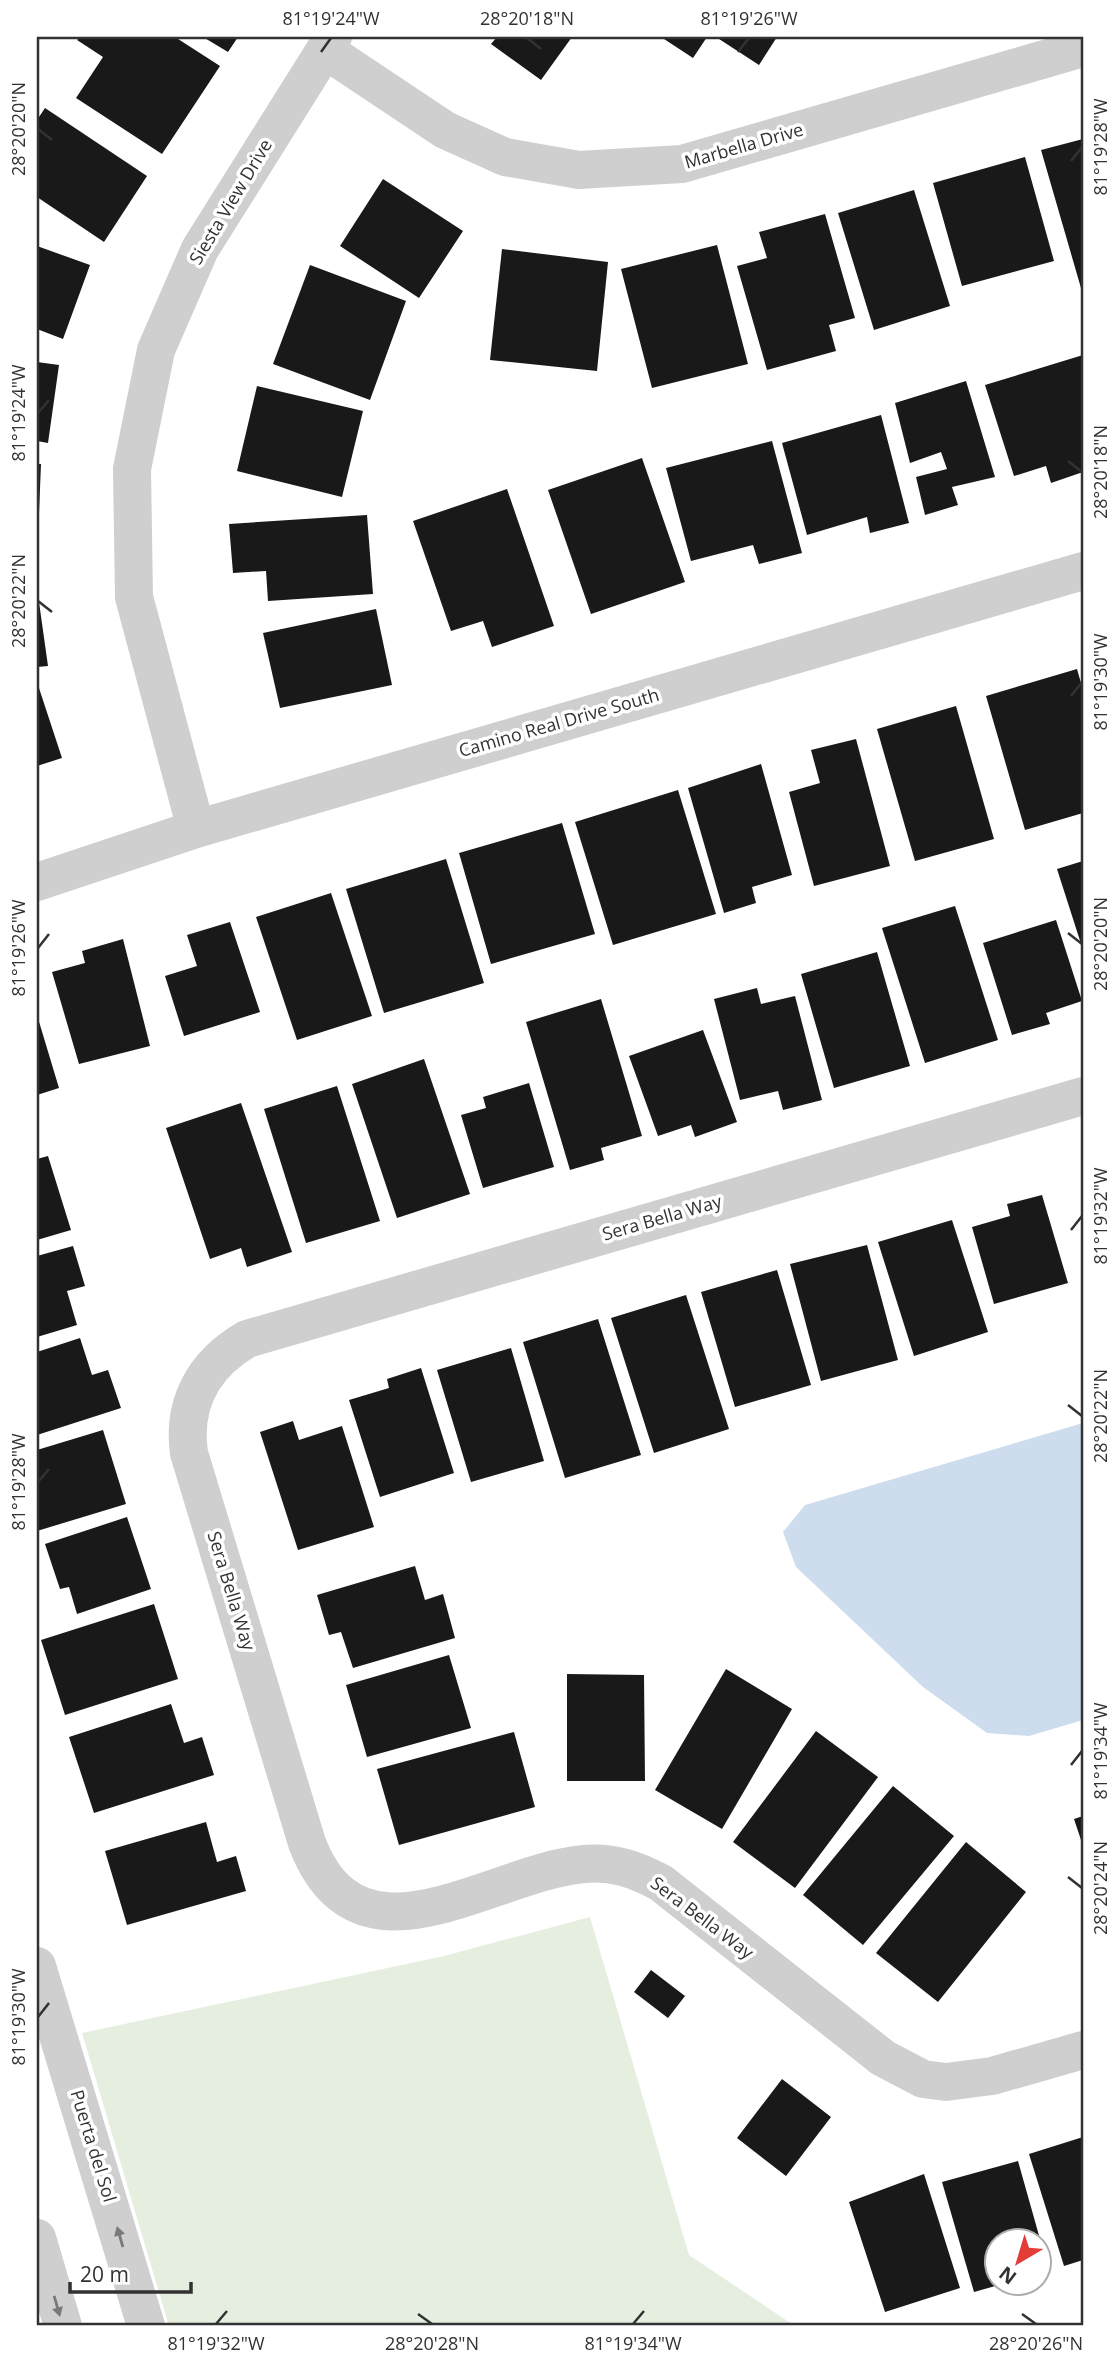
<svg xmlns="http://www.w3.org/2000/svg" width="1120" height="2363" viewBox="0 0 1120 2363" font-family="'Open Sans',sans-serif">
<rect width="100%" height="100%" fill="#fff"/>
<path fill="#e6eee0" d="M590,1917L689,2255L795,2326H169L82,2033L444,1956Z"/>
<path fill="#cddded" d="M1083,1423V1720L1029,1736L987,1733L923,1687L796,1567L783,1532L805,1505Z"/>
<path fill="#191919" d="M80,37H175L220,66L162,154L76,98L103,57L77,40Z
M203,37H238L228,52Z
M497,37H572L541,80L491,44Z
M661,37H707L693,58Z
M716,37H777L759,65Z
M45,108L147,176L104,242L37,197V120Z
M1083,139V295L1041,150Z
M1025,157L1054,261L962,286L933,183Z
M383,179L463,231L419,298L340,246Z
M914,190L950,306L874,330L838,213Z
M825,214L855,318L829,325L836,351L767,370L737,266L767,258L759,232Z
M717,245L748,364L652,388L621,269Z
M37,246L90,265L63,339L37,329Z
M502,249L608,262L597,371L490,360Z
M310,265L406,301L370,400L273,364Z
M1083,355V472L1051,483L1046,466L1014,476L985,385Z
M37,362L59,365L48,443L37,441Z
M966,381L995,477L952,487L958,505L925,515L916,477L947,469L941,452L910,463L895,403Z
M257,386L363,411L342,497L237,471Z
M881,415L909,523L870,533L867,517L807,535L782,443Z
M772,441L802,553L759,564L753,545L691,561L666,468Z
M642,458L685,582L591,614L548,490Z
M37,464H41L39,513H37Z
M507,489L554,626L492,647L483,621L451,631L413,521Z
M367,515L373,594L268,601L266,571L233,573L229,524Z
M37,588L48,666L37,667Z
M376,609L392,685L280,708L263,633Z
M1077,669L1083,690V813L1025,830L986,696Z
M37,682L62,758L37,766Z
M956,706L994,839L915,861L877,729Z
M856,739L890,866L814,886L789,792L820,783L811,750Z
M761,764L792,875L752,887L756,903L724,913L688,788Z
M678,790L716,914L613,945L575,822Z
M562,823L595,934L491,964L459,853Z
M446,859L484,983L384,1013L346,889Z
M1083,861V950L1057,869Z
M331,893L372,1016L297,1040L256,917Z
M955,906L998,1040L925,1063L882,928Z
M1056,920L1082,1001L1046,1013L1050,1024L1012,1035L983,943Z
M230,922L260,1012L184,1036L165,976L197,966L187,935Z
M123,939L150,1046L79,1064L52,972L85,963L82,951Z
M877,952L910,1066L834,1088L801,974Z
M757,988L761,1004L795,996L822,1100L783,1110L778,1091L740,1100L714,999Z
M601,999L642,1136L601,1148L604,1160L570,1170L526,1022Z
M37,1015L59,1088L37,1095Z
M703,1030L737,1122L695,1137L691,1125L658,1136L629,1056Z
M424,1059L470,1194L397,1218L352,1084Z
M529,1083L554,1167L483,1188L461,1115L486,1108L483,1097Z
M337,1086L380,1221L306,1243L264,1109Z
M241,1103L292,1252L247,1267L241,1248L210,1259L166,1128Z
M48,1156L71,1230L37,1240V1159Z
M1042,1195L1068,1283L994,1304L972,1227L1010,1216L1007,1204Z
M952,1220L988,1332L914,1356L878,1242Z
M867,1245L898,1360L821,1381L790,1264Z
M73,1246L85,1286L67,1291L77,1325L37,1337V1256Z
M777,1270L811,1385L735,1407L701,1292Z
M686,1295L729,1429L654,1453L611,1318Z
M598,1319L641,1455L565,1478L523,1342Z
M80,1338L92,1375L108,1370L121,1408L37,1435V1352Z
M511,1348L544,1461L471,1482L437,1370Z
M421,1368L454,1473L380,1497L349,1400L389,1388L387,1379Z
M293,1421L299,1440L342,1426L374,1527L298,1550L260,1432Z
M103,1430L126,1504L37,1531V1450Z
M127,1517L151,1589L77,1614L69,1587L60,1589L45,1544Z
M415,1566L425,1600L443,1594L455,1638L353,1668L341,1632L329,1635L317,1595Z
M154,1604L178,1679L65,1715L41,1640Z
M449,1655L471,1728L367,1757L346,1685Z
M726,1669L792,1709L722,1829L655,1790Z
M567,1674L644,1675L645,1781H567Z
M171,1704L184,1743L202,1737L214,1775L94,1813L69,1737Z
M816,1731L878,1777L795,1888L733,1842Z
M514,1732L535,1807L399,1845L377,1769Z
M893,1786L954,1836L863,1945L803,1895Z
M1083,1816V1846L1074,1819Z
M206,1822L217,1862L236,1856L246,1891L127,1925L105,1851Z
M966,1842L1026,1892L938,2002L876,1953Z
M651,1970L685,1996L668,2018L634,1992Z
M782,2079L831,2117L786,2176L737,2138Z
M1083,2137V2260L1064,2266L1029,2154Z
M1018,2161L1049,2271L1040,2274V2240H998V2282L1006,2283L974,2292L942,2182Z
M924,2174L960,2288L885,2312L849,2202Z"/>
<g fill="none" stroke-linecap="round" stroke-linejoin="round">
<path stroke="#cfcfcf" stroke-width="38" d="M325,50L445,130L505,157L579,170L682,164L1083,48
M196,829L134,597L132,469L156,350L200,249L333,37
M37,882L196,829L1083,571
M1083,1096L247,1339C204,1364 182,1403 189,1453L307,1843C359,1979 490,1872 584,1864C613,1861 637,1870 661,1883L883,2058L923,2079L946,2082L992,2076L1083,2050
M37,1966L146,2326
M37,2238L63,2326"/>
</g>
<defs><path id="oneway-solid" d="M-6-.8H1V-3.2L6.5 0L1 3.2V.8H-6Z" transform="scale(1.75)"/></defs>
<g fill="#797979">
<use href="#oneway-solid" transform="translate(120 2237) rotate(-106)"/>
<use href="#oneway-solid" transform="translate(57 2306) rotate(74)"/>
</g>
<path fill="none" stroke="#323232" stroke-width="2.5" d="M527,38L541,49M321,52L331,38M738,52L749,38M38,129L52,140M1071,161L1082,147M38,413L49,400M1068,461L1082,472M38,601L52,612M1071,696L1082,682M1068,933L1082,944M38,948L49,934M1071,1230L1082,1216M1068,1405L1082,1416M38,1482L49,1469M1071,1765L1082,1751M1068,1877L1082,1888M38,2017L49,2003M418,2314L432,2324M1022,2314L1036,2324M216,2324L227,2311M633,2324L644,2311"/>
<g text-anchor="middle" stroke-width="7" stroke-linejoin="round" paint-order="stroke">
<g font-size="18" fill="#323232" stroke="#fff">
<text transform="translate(744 146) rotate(-16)" y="6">Marbella Drive</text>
<text transform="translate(231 202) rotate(-59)" y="6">Siesta View Drive</text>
<text transform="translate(559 723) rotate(-16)" y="6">Camino Real Drive South</text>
<text transform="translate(662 1218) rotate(-16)" y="6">Sera Bella Way</text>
<text transform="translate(231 1591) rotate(73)" y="6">Sera Bella Way</text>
<text transform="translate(702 1918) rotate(37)" y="6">Sera Bella Way</text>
<text transform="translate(93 2146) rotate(73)" y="6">Puerta del Sol</text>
</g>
</g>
<rect width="1120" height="2363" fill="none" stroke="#ffffff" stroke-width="77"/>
<g transform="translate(1018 2262) rotate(218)"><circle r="33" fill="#ffffff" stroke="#adadad" stroke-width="2"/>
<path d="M0-5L12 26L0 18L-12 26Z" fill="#e43d38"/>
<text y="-10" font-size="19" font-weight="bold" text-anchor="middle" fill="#323232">N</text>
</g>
<path d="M70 2282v10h121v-10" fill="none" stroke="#323232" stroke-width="3.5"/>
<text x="80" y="2282" font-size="21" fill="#323232" stroke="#ffffff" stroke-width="5" paint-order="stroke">20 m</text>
<rect x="38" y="38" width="1044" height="2286" fill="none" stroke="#323232" stroke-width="2.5"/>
<g font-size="18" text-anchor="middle" fill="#323232">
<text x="331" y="25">81°19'24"W</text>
<text x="527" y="25">28°20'18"N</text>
<text x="749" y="25">81°19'26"W</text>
<text transform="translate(19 129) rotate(-90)" y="6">28°20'20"N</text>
<text transform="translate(1101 147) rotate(-90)" y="6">81°19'28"W</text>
<text transform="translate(19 413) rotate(-90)" y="6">81°19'24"W</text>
<text transform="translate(1101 472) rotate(-90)" y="6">28°20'18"N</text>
<text transform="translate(19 601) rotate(-90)" y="6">28°20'22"N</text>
<text transform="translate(1101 682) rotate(-90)" y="6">81°19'30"W</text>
<text transform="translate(1101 944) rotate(-90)" y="6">28°20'20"N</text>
<text transform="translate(19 948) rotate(-90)" y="6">81°19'26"W</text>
<text transform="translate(1101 1216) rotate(-90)" y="6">81°19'32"W</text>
<text transform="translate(1101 1416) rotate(-90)" y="6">28°20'22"N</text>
<text transform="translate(19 1482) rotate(-90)" y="6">81°19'28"W</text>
<text transform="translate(1101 1751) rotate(-90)" y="6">81°19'34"W</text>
<text transform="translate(1101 1888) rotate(-90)" y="6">28°20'24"N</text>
<text transform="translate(19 2017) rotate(-90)" y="6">81°19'30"W</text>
<text x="216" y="2350">81°19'32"W</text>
<text x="432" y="2350">28°20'28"N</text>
<text x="633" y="2350">81°19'34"W</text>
<text x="1036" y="2350">28°20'26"N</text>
</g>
</svg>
